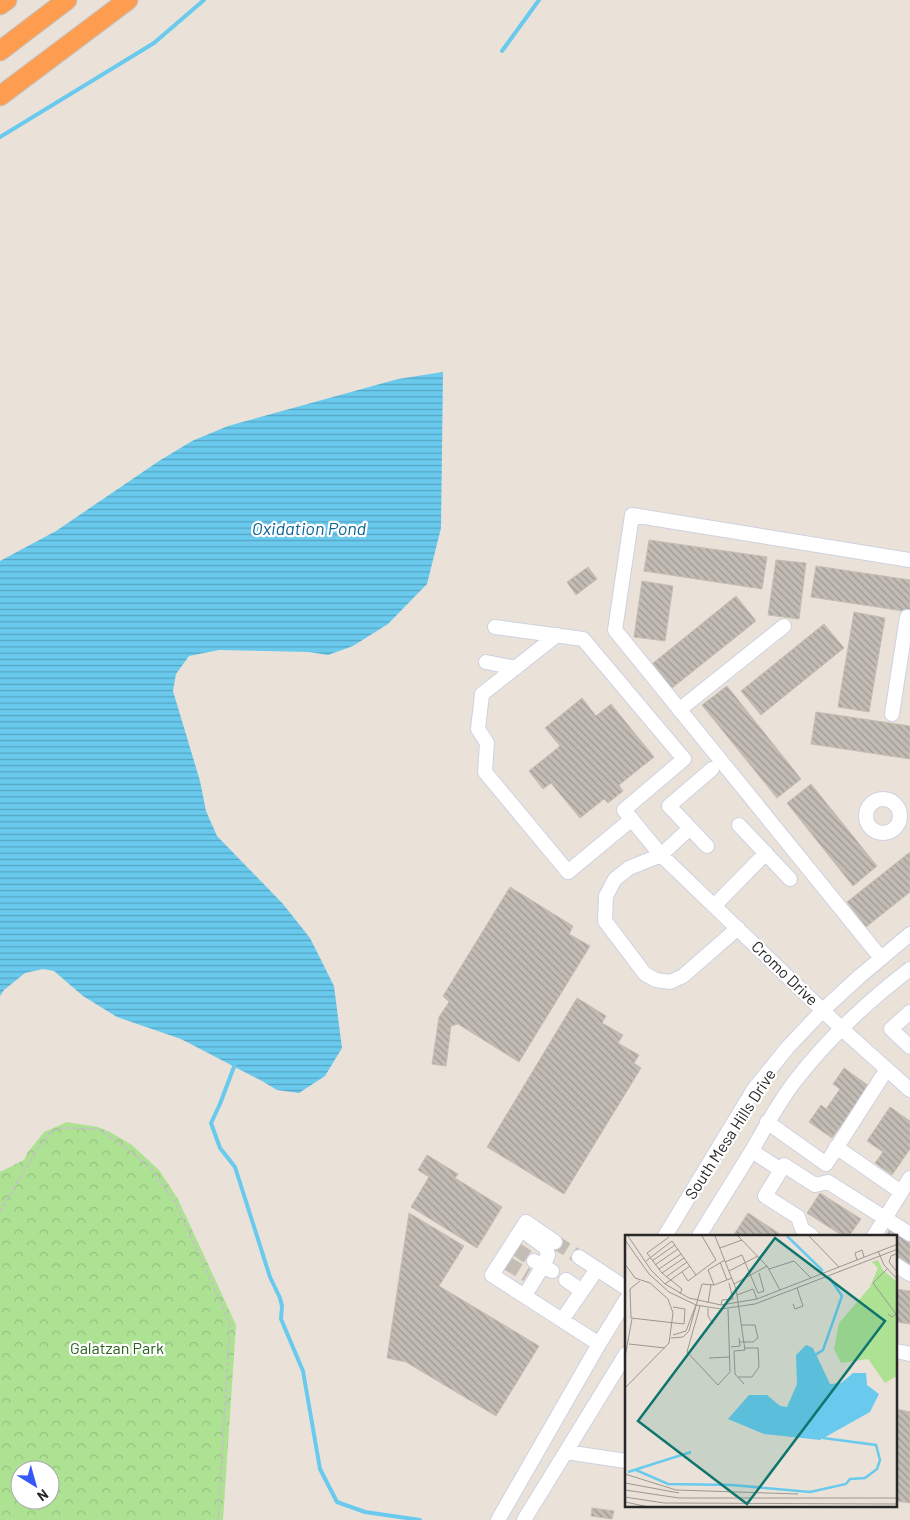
<svg xmlns="http://www.w3.org/2000/svg" width="910" height="1520" viewBox="0 0 910 1520" font-family="Barlow,sans-serif">
<defs>
<pattern id="forest-crowns" width="20" height="18" patternUnits="userSpaceOnUse" patternTransform="scale(1.25)"><rect width="20" height="18" fill="#ade293"/><path d="M2 6a3 3 0 1 1 6 0M12 15a3 3 0 1 1 6 0" fill="none" stroke="#95c27f"/></pattern>
<pattern id="water-rules" width="6" height="5" patternUnits="userSpaceOnUse" patternTransform="scale(1.25)"><rect width="6" height="5" fill="#69caee"/><path d="M0 2.5h6" fill="none" stroke="#56a4c1"/></pattern>
<pattern id="building-back-hatch" width="6" height="6" patternUnits="userSpaceOnUse" patternTransform="scale(1.25)"><rect width="6" height="6" fill="#c2bcb5"/><path d="M-1 5l2 2M0 0l6 6M5-1l2 2" fill="none" stroke="#9e9993"/></pattern>
</defs>
<rect width="100%" height="100%" fill="#eae2d8"/>
<path fill="url(#forest-crowns)" fill-rule="evenodd" d="M67,1122L98,1127L110,1132L132,1145L159,1170L178,1199L236,1325L223,1520H0V1172L24,1160L28,1152L44,1132ZM20,1470H50V1500H20Z"/>
<path fill="url(#water-rules)" d="M443,372L441,528L427,584L388,624L353,646L328,655L309,652L219,650L189,656L176,674L173,691L200,781L206,811L217,836L283,904L310,938L334,986L342,1048L325,1076L299,1093L277,1090L262,1081L181,1039L117,1017L83,996L54,971L43,969L25,973L4,990L0,996V561L56,531L159,461L192,441L228,426L398,379Z"/>
<g fill="none" stroke-linecap="round" stroke-linejoin="round">
<path stroke="#69caee" stroke-width="4" d="M502,51L539,0
M0,137L154,43L204,0
M235,1064L220,1104L211,1123L220,1148L235,1167L270,1277L280,1298L282,1306L281,1319L303,1371L320,1469L337,1502L365,1512L420,1520"/>
</g>
<path fill="url(#building-back-hatch)" stroke="#c5beb2" d="M649,540L767,557L762,589L644,571Z
M776,560L806,563L799,619L768,615Z
M816,566L910,580V612L811,597Z
M588,567L597,579L576,595L567,582Z
M642,581L673,586L665,641L634,637Z
M736,596L756,621L672,688L652,664Z
M854,612L885,618L869,712L838,707Z
M824,624L844,648L761,715L741,691Z
M727,686L801,779L777,798L702,705Z
M582,698L596,716L611,704L654,757L619,785L623,791L608,803L604,799L580,818L551,783L543,789L529,771L560,746L545,728Z
M816,712L910,726V759L811,744Z
M811,784L877,866L853,886L787,803Z
M910,852V892L866,927L847,902Z
M510,887L573,926L569,934L590,946L519,1062L458,1024L451,1026L446,1066L432,1064L439,1017L449,1002L443,996Z
M577,998L606,1016L602,1023L623,1035L618,1043L639,1055L634,1063L641,1068L564,1194L487,1147Z
M844,1068L869,1086L832,1138L809,1122L821,1105L826,1109L840,1089L833,1084Z
M890,1107L910,1121V1149L892,1175L875,1163L883,1152L867,1141Z
M427,1155L458,1174L455,1178L502,1207L477,1248L411,1207L429,1177L418,1170Z
M820,1193L861,1219L849,1236H843L807,1213Z
M409,1213L464,1246L439,1286L539,1346L496,1416L406,1362L387,1358Z
M748,1213L780,1234L778,1236H733Z
M890,1229L910,1243V1268L896,1258V1236H886Z
M896,1289L910,1291V1324L896,1322Z
M896,1409L910,1412V1503L896,1501Z
M592,1508L614,1511L612,1519L591,1516Z"/>
<g fill="none" stroke-linecap="round" stroke-linejoin="round">
<path stroke="#c3bdb5" stroke-width="14" stroke-dasharray="14 7" stroke-linecap="butt" d="M555,1242L579,1257
M516,1249L534,1261
M507,1263L527,1275"/>
<defs>
<path id="minor" d="M495,627L583,639L684,759L624,810L661,855L842,1029L910,1090
M557,635L482,694L478,729L487,743L485,772L568,872L632,819
M486,662L516,668
M679,710L784,626
M892,714L907,617
M866 816a17 17 0 1 1 34 0a17 17 0 1 1-34 0Z
M739,825L790,879
M690,828L661,855L629,868L615,879L606,896L605,921L645,974L656,980L670,982L683,976L738,928
M707,846L669,806L712,769
M714,906L766,853
M881,958L615,630L632,515L910,560
M910,1012L891,1029L910,1047
M767,1122L826,1164L887,1069
M836,1147L901,1192
M752,1151L781,1170
M526,1233L546,1248L548,1255L543,1266L534,1261
M665,1236L754,1089L788,1047L823,1010L860,976L910,934
M699,1236C716,1208 734,1180 751,1152C765,1128 778,1103 795,1081C827,1040 869,1000 910,969
M812,1236L802,1229L798,1217L765,1196L784,1165L815,1185L828,1182L910,1234
M874,1236L910,1178
M555,1242L526,1222L492,1275L599,1344
M579,1257L626,1288
M896,1265L910,1274
M566,1280L582,1291
M525,1295L543,1266L552,1271
M562,1320L597,1269
M896,1351L910,1354
M566,1452L626,1461
M498,1520L599,1344L626,1300
M524,1520L626,1354"/>
<path id="highway" d="M0,5L7,0
M0,51L67,0
M0,96L128,0"/>
</defs>
<use href="#minor" stroke="#cdd1e1" stroke-width="16"/>
<use href="#highway" stroke="#c3c3c3" stroke-width="21"/>
<path stroke="#c3c3c3" stroke-width="2" stroke-dasharray="4 2.5" stroke-linecap="butt" d="M0,1212L36,1151L51,1132L62,1128L98,1129L124,1146L151,1168L175,1202L230,1323L218,1520"/>
<use href="#minor" stroke="#fff" stroke-width="14"/>
<use href="#highway" stroke="#fe9c4f" stroke-width="19"/>
</g>
<g text-anchor="middle" stroke-width="4.5" stroke-linejoin="round" paint-order="stroke">
<g font-size="16" fill="#272727" stroke="#fff">
<text transform="translate(785 973) rotate(44)" y="6">Cromo Drive</text>
<text transform="translate(730 1134) rotate(-57)" y="6">South Mesa Hills Drive</text>
</g>
<g font-size="16" fill="#276318" stroke="#fff">
<text x="117" y="1354">Galatzan Park</text>
</g>
<g font-size="18" font-style="italic" fill="#0c6596" stroke="#fff">
<text x="309" y="535">Oxidation Pond</text>
</g>
</g>
<g transform="translate(625 1235)">
<rect width="272" height="272" fill="#eae2d8"/>
<path d="M253,25L258,35L272,47V141L260,148L243,124L216,128L209,114L214,88L245,52L253,33L247,27Z" fill="#ade293"/>
<path d="M181,110L188,113L205,149L216,148L228,138H241L242,150L254,159L245,177L195,205L139,199L103,184L124,160H142L155,171L162,172L172,149L171,120Z" fill="#69caee"/>
<path fill="none" stroke="#69caee" stroke-width="2.5" d="M162,1L198,36M190,120L198,115L217,61L204,42M11,235L43,249L107,250L185,257L221,249L225,244L240,243L252,234L255,225L251,210L198,203M3,237L66,217"/>
<path fill="none" stroke="#9c9791" stroke-width="1" d="M3,1L26,35L40,49L64,63L96,70L132,64L273,9M90,1L111,54L120,115L109,116L110,139L119,149M113,1L142,31L155,55M184,1L214,32M44,2L22,18L37,38L57,54L55,59M0,5L24,39L44,57L71,70L96,74L130,69L273,14M47,6L71,40M95,13L117,5M253,16L259,30L273,45M273,18L266,21L264,27L273,38M232,25L230,18L237,15L239,22M21,26L47,6M27,26L50,10M95,27L102,45M100,27L117,20L133,58L139,56L134,38M0,29L10,43L25,48L43,64L48,78L44,108L0,153M30,30L53,14M34,34L56,19M144,34L169,26L186,43M262,34L248,48L271,79L267,82L263,79M104,36L133,21M57,37L63,46L91,25L77,1M37,38L59,23M41,42L62,27M15,46L5,54L6,83L59,89L60,74L48,72M40,49L65,31M109,49L142,31M89,50L83,35L100,25M112,60L128,54L132,64M83,68L86,50M168,69L170,74L178,71L172,53M96,70L97,65L108,64L104,48M75,71L62,117L93,150L105,137L103,74M83,73V81L88,89M48,100L61,96L71,70M46,103L58,102L64,96L77,49L89,50L107,43M114,107H128L133,103L130,90H117M4,109L40,113M106,112L115,111L114,103M0,122L7,84M84,123L105,122M113,142H127L134,132L133,113H120M0,239L51,255L173,259M0,248L54,258M0,255L54,263H273M0,262L39,268L273,269M0,267L24,272"/>
<path fill="#0f766e" fill-opacity="0.15" stroke="#0f766e" stroke-width="2.5" d="M150,3L260,86L122,269L13,186Z"/>
<rect width="272" height="272" fill="none" stroke="#272727" stroke-width="2.5"/>
</g>
<g transform="translate(35 1485) rotate(143)"><circle r="24" fill="#ffffff" stroke="#a9a9a9"/>
<path d="M0-4L9 19L0 12L-9 19Z" fill="#3558fa"/>
<text y="-8" font-size="14" font-weight="bold" text-anchor="middle" fill="#272727">N</text>
</g>
</svg>
